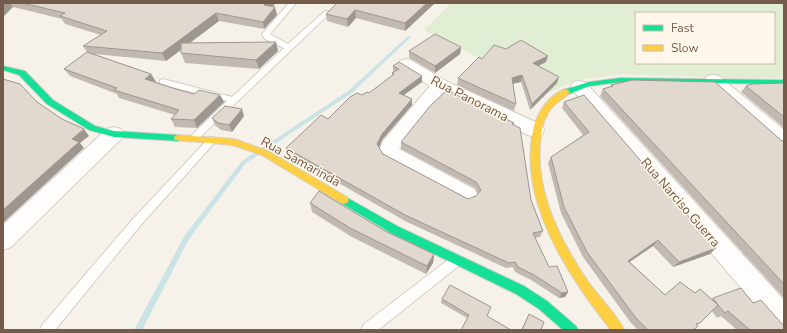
<svg xmlns="http://www.w3.org/2000/svg" width="787" height="333" viewBox="0 0 787 333" font-family="'Nunito Sans',sans-serif">
<rect width="100%" height="100%" fill="#f6f2ea"/>
<path fill="#e1eed4" fill-rule="evenodd" d="M451,3H784V78H724L622,74L578,80L548,93L424,30ZM636,13H774V63H636Z"/>
<g fill="none" stroke-linecap="round" stroke-linejoin="round">
<path fill="#cbe3e7" fill-rule="evenodd" d="M408,36H409L411,37L352,93L246,163L189,239L142,330H134L185,235L242,161L348,91Z"/>
<defs>
<path id="lane" d="M289,3H296L270,34L288,44L325,11L331,12L196,141H190L188,139L190,137L227,101L160,84V80L163,79L232,97L284,48L265,39L262,34Z
M212,137L217,140L215,142L140,226L55,330H40L42,325L132,220L209,138Z
M457,255L461,256L463,260L461,264L378,330H361L363,325L453,256Z"/>
<path id="street" d="M406,59L412,61L446,81L542,125L544,130L542,135L535,137L528,135L443,93L399,149L474,189L478,195L474,201L467,204L460,201L384,159L379,150L383,141L430,86L400,67L398,64L400,61Z
M713,75L719,76L784,130V148L777,146L707,84L705,80L707,76Z
M579,81L585,82L784,300V330L775,328L573,90L571,86L573,82Z
M114,127L121,129L123,134L121,139L11,247L3,250V225L107,129Z"/>
<path id="fast" d="M3,66L25,71L53,100L95,126L114,131L178,135L182,138L178,141L114,137L89,130L47,104L19,75L3,70Z
M620,78L784,80V84L620,82L590,86L566,95L562,92L563,90L589,82Z
M344,196L399,227L524,286L547,301L576,326L578,330H563L539,309L516,294L391,233L341,203L339,200L341,197Z"/>
<path id="slow" d="M566,89L570,92C563,100 554,102 548,113C542,123 541,133 540,145C536,194 562,244 589,283C598,296 619,317 624,330H611C572,281 525,211 531,146C532,135 533,126 538,116C544,104 553,93 566,89Z
M178,135L234,139L268,151L347,197L349,200L347,203L344,204L341,203L262,155L233,145L175,140L174,138L175,136Z"/>
</defs>
<use href="#lane" stroke="#d5cfc6" stroke-width="2"/>
<use href="#street" stroke="#d5cfc6" stroke-width="2"/>
<use href="#fast" stroke="#d6cfc6" stroke-width="2"/>
<use href="#slow" stroke="#d6cfc6" stroke-width="2"/>
<use href="#lane" fill="#fefdfc" fill-rule="evenodd"/>
<use href="#street" fill="#fefdfc" fill-rule="evenodd"/>
<use href="#fast" fill="#16e098" fill-rule="evenodd"/>
<use href="#slow" fill="#ffcf43" fill-rule="evenodd"/>
</g>
<path fill="#c2bab2" d="M3,3H276L272,7L277,15L264,29L219,21L189,43L276,42L278,51L259,69L185,63L181,53V50L166,61L94,54L151,74L156,82L179,90L194,94L220,95L224,102L197,128L175,127L171,119L175,115L119,98L117,94L70,76L64,69L87,52L83,46L101,35L65,24L62,19L13,7Z
M337,3H435L405,31L356,18L348,27L327,21L326,14Z
M461,47L460,54L435,73L409,58V51Z
M506,49L546,62L539,66L557,83L530,110L521,82L513,84L516,104L514,111L457,85L458,78L482,59Z
M393,66L422,76V82L404,95L412,105L382,140L379,147L383,154L468,199L476,196L478,194L475,188L401,149V142L514,123V125L531,200L543,231L540,237L535,238L549,267L568,292L565,297L559,298L531,280L515,272L513,267L506,268L405,221L288,154L286,148L362,95L369,93L392,76V73H393Z
M784,83V128L741,92L746,86Z
M611,85L784,141V298L600,96L603,89L610,87Z
M564,102L710,254L673,267L653,246L630,262L665,295L694,293L700,289L712,299L713,298L753,303L782,324L784,330H737L721,316L717,318L712,311L697,325L693,330H638L631,323L583,257L561,213L548,163L551,157L583,135L562,108Z
M244,116L232,132L221,130L215,125L212,118Z
M310,203L385,231L434,254L433,263L426,274L352,237L312,212Z
M442,299L491,307L467,318L441,303Z
M529,314L541,330H521Z"/>
<path fill="#9e9791" d="M4,3H10L13,7L3,17V4Z
M266,3H276L266,12L264,5Z
M427,3H435L405,31V23Z
M275,7L277,15L264,29L263,22Z
M355,10L356,18L348,27L347,19Z
M216,13L219,21L166,61L162,53Z
M276,42L278,51L259,69L256,60Z
M461,47L460,54L435,73V66Z
M548,56L546,62L531,69L533,63Z
M151,74L156,82L145,79Z
M522,75L521,82L510,84L512,78Z
M422,76V82L398,99L399,93Z
M559,77L557,83L530,110L532,104Z
M220,95L224,102L197,128L194,120Z
M412,99V105L382,140L378,151L377,144L382,134Z
M242,109L244,116L232,132L229,125Z
M84,129L89,136L80,143L84,148L3,223V210L72,139Z
M658,240L653,246L623,266L628,261Z
M716,248L710,254L673,267L679,262Z
M434,254L433,263L426,274L427,266Z
M568,292L565,297L559,298L562,293Z"/>
<path fill="#e1d8cf" stroke="#9e9791" d="M22,3H266L264,5L275,7L263,22L216,13L162,53L83,46L107,31L60,16L65,13Z
M337,3H427L405,23L355,10L347,19L326,14Z
M435,34L461,47L435,66L409,51Z
M521,40L548,56L533,63L559,77L532,104L522,75L512,78L516,104L458,78L479,57L482,59L494,45L506,49Z
M276,42L256,60L181,53V43Z
M87,52L151,74L145,79L179,90L194,94L199,90L220,95L194,120L171,119L179,110L114,90L117,88L64,69Z
M399,62L422,76L399,93L412,99L382,134L377,144L383,154L468,199L476,196L481,190L476,182L401,142L430,106L447,90L514,123L512,124L520,128L531,200L543,231L533,233L549,267L557,266L568,292L562,293L534,275L518,267L515,262L509,263L405,215L286,148L321,115L328,119L350,97L357,93L362,95L367,92L369,93L394,74L392,73L399,69L393,66Z
M3,79L20,84L37,102L62,119L84,129L72,139L79,142L3,210Z
M632,80L715,82L782,141H784V284L603,89L613,86L611,85Z
M784,83V117L746,86L752,84Z
M584,95L716,248L679,262L658,240L628,261L665,295L680,282L695,293L700,289L718,305L713,298L741,288L753,303L761,300L782,324L784,325V330H750L728,311L725,313L718,305L700,323L696,324L698,326L693,330H648L636,318L587,252L564,207L551,157L589,132L564,102Z
M225,106L242,109L229,125L218,123L212,118Z
M319,191L385,231L434,254L427,266L350,228L310,203Z
M450,285L491,307L487,316L511,330H461L469,315L442,299Z
M529,314L544,322L541,330H522Z"/>
<g text-anchor="middle" stroke-width="3" stroke-linejoin="round" paint-order="stroke">
<g font-size="13" fill="#755b49" stroke="#fff8ea">
<text transform="translate(470 98) rotate(27)" y="5">Rua Panorama</text>
<text transform="translate(301 161) rotate(29)" y="5">Rua Samarinda</text>
<text transform="translate(681 202) rotate(49)" y="5">Rua Narciso Guerra</text>
</g>
</g>
<rect width="787" height="333" fill="none" stroke="#755b49" stroke-width="8"/>
<rect x="635" y="12" width="140" height="52" fill="#fff8ea" stroke="#c8b9aa"/>
<rect x="643" y="25" width="20" height="6" fill="#16e098" stroke="#c8b9aa"/>
<text x="671" y="32" font-size="12" fill="#755b49">Fast</text>
<rect x="643" y="45" width="20" height="6" fill="#ffcf43" stroke="#c8b9aa"/>
<text x="671" y="52" font-size="12" fill="#755b49">Slow</text>
</svg>
